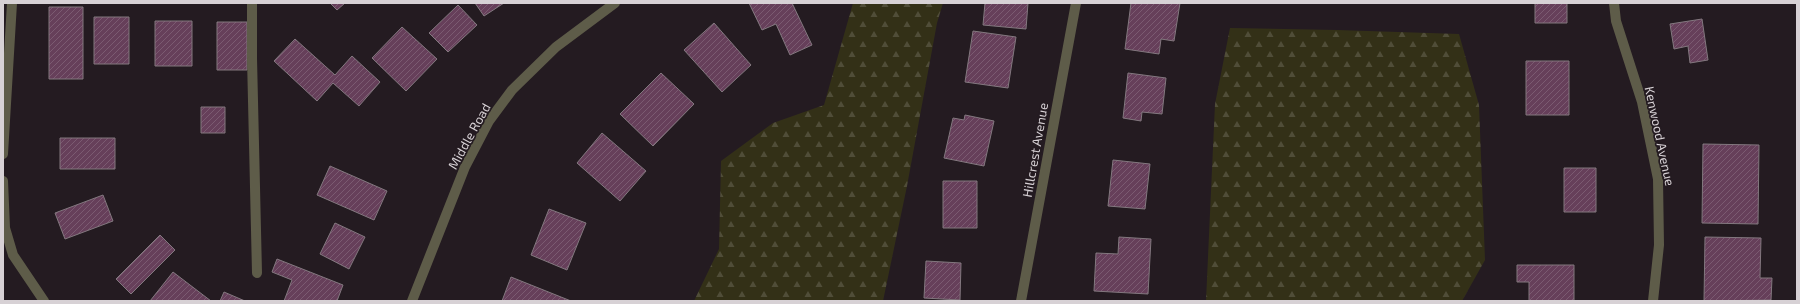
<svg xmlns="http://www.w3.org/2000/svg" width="1800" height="304" viewBox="0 0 1800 304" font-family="'Exo 2',sans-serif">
<defs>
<pattern id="forest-firs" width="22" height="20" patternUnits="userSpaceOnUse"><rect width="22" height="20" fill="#333017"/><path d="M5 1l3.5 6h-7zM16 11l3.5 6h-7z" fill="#504d38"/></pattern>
<pattern id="building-hatch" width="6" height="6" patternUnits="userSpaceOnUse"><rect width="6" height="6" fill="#663f5a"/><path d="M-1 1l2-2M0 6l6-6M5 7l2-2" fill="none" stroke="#7b5a71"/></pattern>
</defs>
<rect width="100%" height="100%" fill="#241b21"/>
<path fill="url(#forest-firs)" d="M853,3H943L937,23L907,186L883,301H694L719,249L721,161L773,123L824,105Z
M1230,28L1337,30L1459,34L1479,105L1485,260L1462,301H1206L1215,104Z"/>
<path fill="url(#building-hatch)" stroke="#83787f" d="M330,3H345L337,10Z
M475,3H504L484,16Z
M749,3H792L812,45L790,55L776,24L762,30Z
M985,3H1028L1026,29L983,25Z
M1131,3H1180L1174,41L1161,39L1159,54L1125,49Z
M1535,3H1567V23H1535Z
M458,5L477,25L448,52L429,33Z
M49,7H83V79H49Z
M94,17H129V64H94Z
M1702,19L1708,60L1690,63L1688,46L1674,49L1670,24Z
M155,21H192V66H155Z
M217,22H247V70H217Z
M714,23L751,65L722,92L684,50Z
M402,27L437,59L406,91L372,58Z
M973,31L1016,37L1008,88L965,82Z
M295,39L335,75L352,56L380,82L359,106L333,83L317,101L274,61Z
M1526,61H1569V115H1526Z
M661,73L694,104L653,146L620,114Z
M1128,73L1166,78L1162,114L1142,112L1141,121L1123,118Z
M201,107H225V133H201Z
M965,115L994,121L984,166L944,158L953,118L964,120Z
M602,133L646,171L620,201L577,163Z
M60,138H115V169H60Z
M1703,144L1759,145L1758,224L1702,223Z
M1113,160L1150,164L1145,209L1108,206Z
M330,166L387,191L374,220L317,195Z
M1564,168H1596V212H1564Z
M943,181H977V228H943Z
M103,195L113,221L65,239L55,213Z
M549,209L586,223L567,270L531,255Z
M335,223L365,237L349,269L320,254Z
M160,235L175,250L131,294L116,279Z
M1119,237L1151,239L1148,294L1094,291L1096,253L1118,254Z
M1705,237L1761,238L1760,278H1772L1771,300L1704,301Z
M277,259L343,285L337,301H284L292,280L272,272Z
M926,261L961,263L960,300L924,298Z
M1517,265H1574V301H1529V282H1517Z
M173,272L211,301H150Z
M511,277L571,301H502Z
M224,292L245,301H220Z"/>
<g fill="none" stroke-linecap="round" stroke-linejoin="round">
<path stroke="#5e5c49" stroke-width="10" d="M252,3V58L257,273
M1614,3L1616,21L1642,102L1658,179L1659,245L1653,301
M3,154L12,3
M3,181L5,228L13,255L44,301
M412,301L465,167L489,121L512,90L556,47L615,3
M1021,301L1076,3"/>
</g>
<g text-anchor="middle" stroke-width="3.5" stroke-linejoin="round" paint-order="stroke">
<g font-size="13" fill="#d7d1d5" stroke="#241b21">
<text transform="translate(469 136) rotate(-61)" y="5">Middle Road</text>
<text transform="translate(1660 136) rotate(78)" y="5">Kenwood Avenue</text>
<text transform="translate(1035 150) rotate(-80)" y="5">Hillcrest Avenue</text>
</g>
</g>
<rect width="1800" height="304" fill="none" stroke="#d7d1d5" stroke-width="8"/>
</svg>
